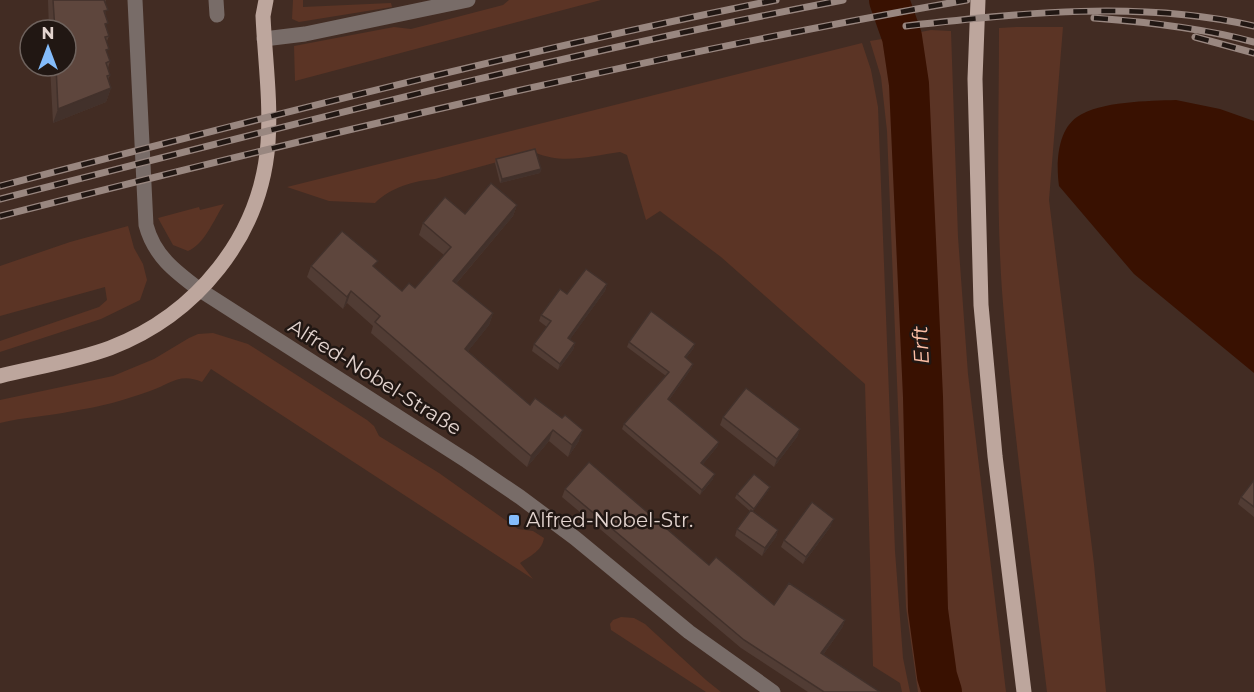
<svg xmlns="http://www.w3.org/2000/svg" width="1254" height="692" viewBox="0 0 1254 692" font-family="Montserrat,sans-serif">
<rect width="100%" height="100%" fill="#422c23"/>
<path fill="#5b3425" d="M293,0H303V7L391,3L392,7L299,22L292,19Z
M509,0H601L295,81L294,46L394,27L411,29L503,5Z
M1016,27H1063L1049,200L1094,564L1106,692H1047C1031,558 1012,425 1002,291C996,203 999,115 999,28Z
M931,30L951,31L958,237L968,374L1006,692H946C927,612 933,529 932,447C930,369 923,289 920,211C917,152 919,93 910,34Z
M894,37C900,86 900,134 902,183C905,274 913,365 916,456C918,535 915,614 931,692H918L906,607L887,131L881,77L870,41Z
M862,43L871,70L878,107L895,551L903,658L910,692H902L900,683L873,666L865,384L721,257L660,211L646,220L627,155L620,152C591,156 562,165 534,152L435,179C414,181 391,187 375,203L329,201L287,187Z
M224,204C214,219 205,244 188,251L173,245L158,218L199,207L200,210Z
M128,226L134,248L143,264L147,280L140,300L101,319L0,352V341L99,307L107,300L105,287L0,316V266L70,242Z
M213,333L248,344L367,420L374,426L379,436L439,473L518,529L533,531L544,538C542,551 530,556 520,563L533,579L211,369L202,382C180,372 170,384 150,391C125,400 100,407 73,411C49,416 24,417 0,423V400L113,376L154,359L189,338L198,334Z
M621,617L634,618L645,624L706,680L721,692H706L611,630L610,624L613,620Z"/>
<path fill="#391101" d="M1176,100L1220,109L1254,121V373L1134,274L1059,186C1056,164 1057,131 1077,117C1100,101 1149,101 1176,100Z"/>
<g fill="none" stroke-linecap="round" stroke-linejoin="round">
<path stroke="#391101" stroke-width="40" d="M889,0L902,37L909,84L923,397L928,610L937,676L942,692"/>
<path stroke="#786c68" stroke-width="15" d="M135,0L146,225C154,256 176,272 200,290L467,461L520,497L575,538L689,632L773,692
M216,0L217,15
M264,39L305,34L468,0"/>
<path stroke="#bda69d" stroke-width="15" d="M978,0L975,79L981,305L995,456L1024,692
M0,376C36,367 75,361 110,348C196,315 261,237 268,143C271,101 265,59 263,16L266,0"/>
<defs>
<path id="rail" d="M1094,18C1148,22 1202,28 1254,42
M906,26C1022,13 1140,0 1254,26
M1195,37L1254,53
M0,186C258,119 515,52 776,0
M0,199C280,128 559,54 843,0
M0,216C320,135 641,57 967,0"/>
</defs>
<use href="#rail" stroke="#998780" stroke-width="7"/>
<use href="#rail" stroke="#211713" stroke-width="4.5" stroke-dasharray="14" stroke-linecap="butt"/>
</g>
<path fill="#513c34" d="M48,0H106L105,3L106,28L109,36L107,41V55L110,61L108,68L110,75L108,80L111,88L106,102L53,123L50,66H66V30H49Z
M496,159L541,169L540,173L500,183L495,163Z
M517,205L513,216L456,284L493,313L489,325L468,351L530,405L579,441L568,457L549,441L527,467L371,333L373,326L347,303L343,309L307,277L311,266L375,268L402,291L415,288L444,255L419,235L423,223Z
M607,284L605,291L570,339L575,343L573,350L558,370L532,351L534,344L547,327L539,321L541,315L567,294Z
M629,342L695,344L693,349L686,358L693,364L691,369L669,400L719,442L717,447L703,464L713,479L700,495L622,429L624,424L666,376L627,347Z
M723,417L800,429L797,437L774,467L720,425Z
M1254,480V517L1238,504L1241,497Z
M770,487L768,491L753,511L778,530L776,537L762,556L735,536L737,529L750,511L735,498L737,494Z
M565,489L709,565L774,605L845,620L842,628L823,655L880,692H808L741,648L562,497Z
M831,526L803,564L781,547L784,540Z"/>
<path fill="#42312b" d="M111,88L106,102L53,123L58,109Z
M541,169L540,173L500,183L502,179Z
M517,205L513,216L449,292L453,281Z
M607,284L605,291L566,345L568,338Z
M351,291L347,303L343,309L347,297Z
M493,313L489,325L461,360L465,349Z
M575,343L573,350L558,370L560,364Z
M695,344L693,349L683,362L685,357Z
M693,364L691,369L666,404L668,399Z
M800,429L797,437L774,467L777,459Z
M553,430L549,441L527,467L531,456Z
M583,430L579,441L568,457L572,445Z
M719,442L717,447L700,468L701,463Z
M715,474L713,479L700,495L702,490Z
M770,487L768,491L752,513L754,509Z
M834,519L831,526L803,564L806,557Z
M778,530L776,537L762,556L765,548Z
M845,620L842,628L818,662L821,653Z"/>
<path fill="#5e463d" stroke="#42312b" stroke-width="1.5" d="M53,0H104L108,10L104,11L108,23L105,24L109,36L105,37L109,49L106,50L110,61L106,63L110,75L107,76L111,88L58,109L56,66H66V30H55Z
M535,149L541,169L502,179L496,159Z
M491,183L517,205L453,281L493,313L465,349L530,405L535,398L562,418L565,415L583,430L572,445L553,430L531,456L375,322L380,316L351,291L347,297L311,266L342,231L378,261L373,266L402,291L409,283L415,288L451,247L423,223L445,197L465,214Z
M586,269L607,284L568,338L575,343L560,364L534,344L551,321L541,315L560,289L567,294Z
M651,311L695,344L685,357L693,364L668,399L719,442L701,463L715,474L702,490L624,424L669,372L629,342Z
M746,388L800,429L777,459L723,417Z
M589,462L709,565L716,557L774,605L789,583L845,620L821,653L880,692H824L744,640L565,489Z
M754,474L770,487L754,509L737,494Z
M1254,480V507L1241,497Z
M812,502L834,519L806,557L784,540Z
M751,510L778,530L765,548L737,529Z"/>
<rect fill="#84bcfb" stroke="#211713" stroke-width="2" x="508" y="514" width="12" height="12" rx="3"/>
<g text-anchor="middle" stroke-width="5" stroke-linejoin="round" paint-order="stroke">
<g font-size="20" fill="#e3d4cf" stroke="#211713">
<text transform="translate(375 377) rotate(32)" y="7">Alfred-Nobel-Straße</text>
</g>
<g font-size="20" fill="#e3d4cf" stroke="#211713" text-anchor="start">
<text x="526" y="527">Alfred-Nobel-Str.</text>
</g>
<g font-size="21" font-style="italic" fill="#fcbea5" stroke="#211713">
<text transform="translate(921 345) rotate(-93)" y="7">Erft</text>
</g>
</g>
<g transform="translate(48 48)"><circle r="28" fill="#211713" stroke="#6f635e" stroke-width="1.5"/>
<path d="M0-4.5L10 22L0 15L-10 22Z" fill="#84bcfb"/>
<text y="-9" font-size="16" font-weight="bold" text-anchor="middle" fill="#e3d4cf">N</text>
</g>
</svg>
